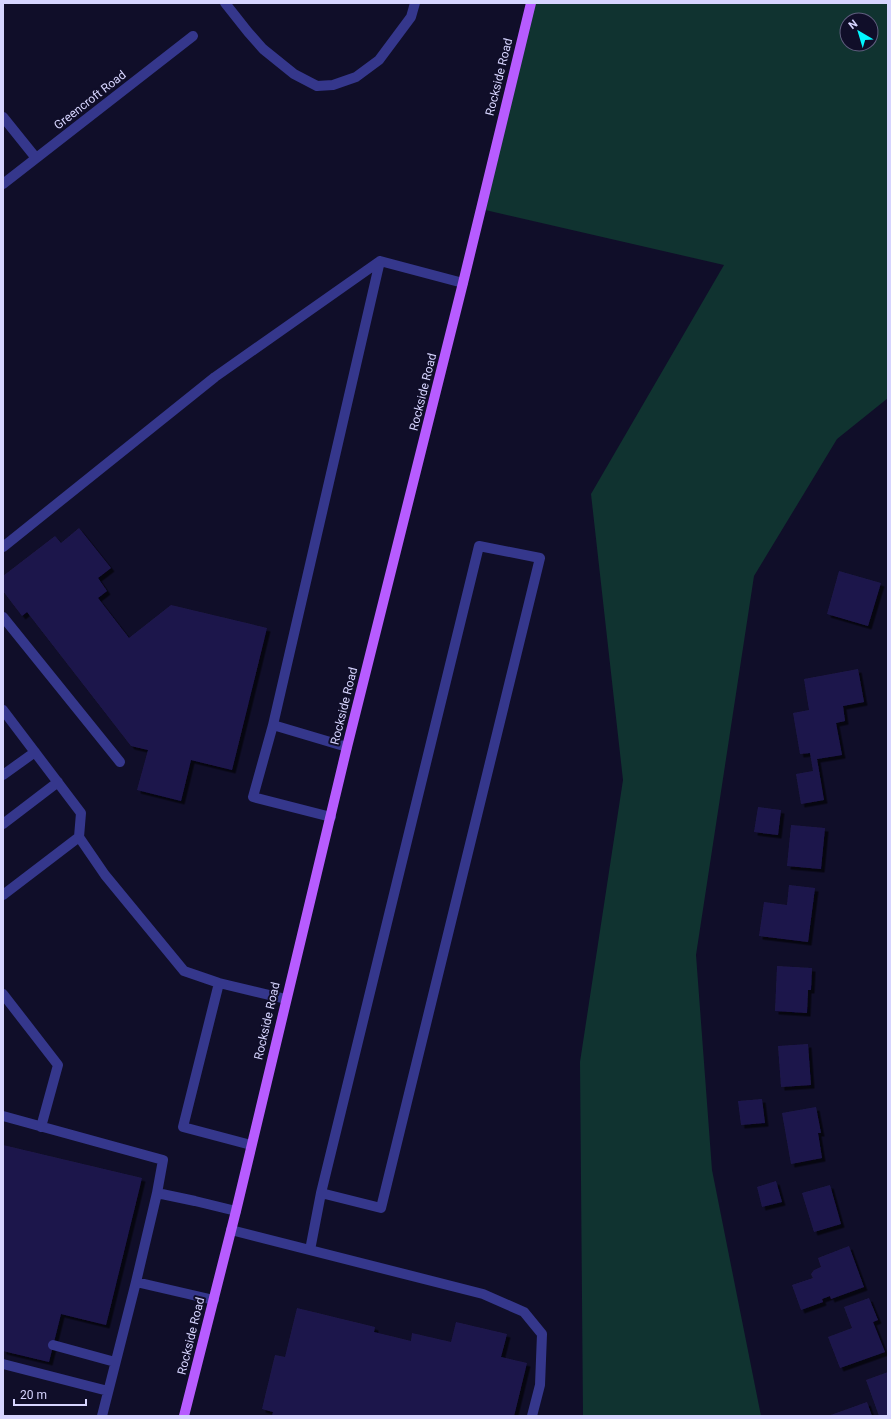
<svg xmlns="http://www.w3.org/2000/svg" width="891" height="1419" viewBox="0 0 891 1419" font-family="Roboto,sans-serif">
<defs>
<filter id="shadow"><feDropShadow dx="3.5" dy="3.5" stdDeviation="0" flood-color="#0009"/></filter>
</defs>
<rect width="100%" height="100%" fill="#100e29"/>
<path fill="#103330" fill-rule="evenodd" d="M531,3H888V398L837,439L754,576L696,955L712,1170L761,1416H583L580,1062L623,780L591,494L724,265L481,209ZM847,20H871V44H847Z"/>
<path fill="#1f184b" filter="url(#shadow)" d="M79,528L111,568L98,578L107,591L98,598L129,638L171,605L267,628L232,770L191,760L181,801L137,790L148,750L131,746L27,612L22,616L3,591V576L55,536L61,543Z
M839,571L881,583L868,626L827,614Z
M858,669L864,702L843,706L845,721L836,723L842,755L817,759L824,800L801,804L796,774L813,771L810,753L800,754L793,713L809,710L804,679Z
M758,807L781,810L778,835L754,832Z
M791,825L825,828L821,869L787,866Z
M789,885L815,888L808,942L759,936L764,902L787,905Z
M777,966L812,968L811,990H808L807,1013L775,1011Z
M808,1044L811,1085L781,1087L778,1046Z
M762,1099L765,1123L741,1125L738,1101Z
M816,1107L821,1133H818L822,1158L791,1164L782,1113Z
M3,1145L142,1178L106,1325L61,1314L49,1362L3,1351Z
M776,1181L782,1202L762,1207L757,1187Z
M830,1185L841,1224L814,1232L802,1193Z
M849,1246L864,1287L831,1299L830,1296L822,1299L823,1302L801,1310L792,1285L813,1278L811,1274L814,1270L821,1267L818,1258Z
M869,1298L878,1320L873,1322L885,1352L840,1368L828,1337L852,1328L844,1307Z
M297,1308L375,1327L374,1332L411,1341L412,1333L451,1342L456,1322L507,1334L501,1357L527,1363L514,1416H272L273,1412L262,1409L275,1355L285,1357Z
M888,1372V1416H879L866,1380Z
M867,1402L872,1416H828Z"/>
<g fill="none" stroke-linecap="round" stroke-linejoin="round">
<path stroke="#35378c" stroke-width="10" d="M225,3L248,32L263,49L294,74L317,86L333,85L356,77L379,60L411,17L415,3
M3,547L215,377L380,261L463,283
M3,617L120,762
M3,710L81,813L79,837L105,875L184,971L219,983L286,999
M273,725L347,747
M3,775L35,752
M331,817L253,797L273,725L380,261
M3,824L58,782
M3,895L79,837
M219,983L183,1127L251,1145
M3,994L58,1065L41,1127
M3,1116L163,1160L157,1193
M231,1230L483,1294L524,1312L542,1334L540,1385L532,1416
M310,1250L321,1193L479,546L540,558L381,1208L321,1193
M214,1300L136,1282L157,1193L195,1201L236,1211
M53,1345L115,1362
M3,1364L108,1391
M102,1416L136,1282"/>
<path stroke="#35378c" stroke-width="10" d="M3,117L36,158
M3,184L193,36"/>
<path stroke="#b75cff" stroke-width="10" d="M184,1416L236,1211L347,747L463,283L531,3"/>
</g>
<g text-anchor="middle" stroke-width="4" stroke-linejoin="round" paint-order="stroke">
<g font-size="12" fill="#d7d5ff" stroke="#100e29">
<text transform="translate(499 77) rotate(-76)" y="4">Rockside Road</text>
<text transform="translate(90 100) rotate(-38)" y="4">Greencroft Road</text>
<text transform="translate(423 392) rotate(-76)" y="4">Rockside Road</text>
<text transform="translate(344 706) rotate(-76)" y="4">Rockside Road</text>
<text transform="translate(267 1021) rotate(-77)" y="4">Rockside Road</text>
<text transform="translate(191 1336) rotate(-76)" y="4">Rockside Road</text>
</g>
</g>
<rect width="891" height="1419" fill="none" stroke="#d7d5ff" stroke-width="8"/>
<g transform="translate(859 32) rotate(322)"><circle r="19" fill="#100e29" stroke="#605e7f"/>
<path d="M0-3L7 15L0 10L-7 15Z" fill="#01f8ff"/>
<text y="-6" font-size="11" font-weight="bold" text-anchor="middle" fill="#d7d5ff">N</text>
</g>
<path d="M14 1399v6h72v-6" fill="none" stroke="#d7d5ff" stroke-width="2"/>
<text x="20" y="1399" font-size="12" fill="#d7d5ff" stroke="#100e29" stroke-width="3" paint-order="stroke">20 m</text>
</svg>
